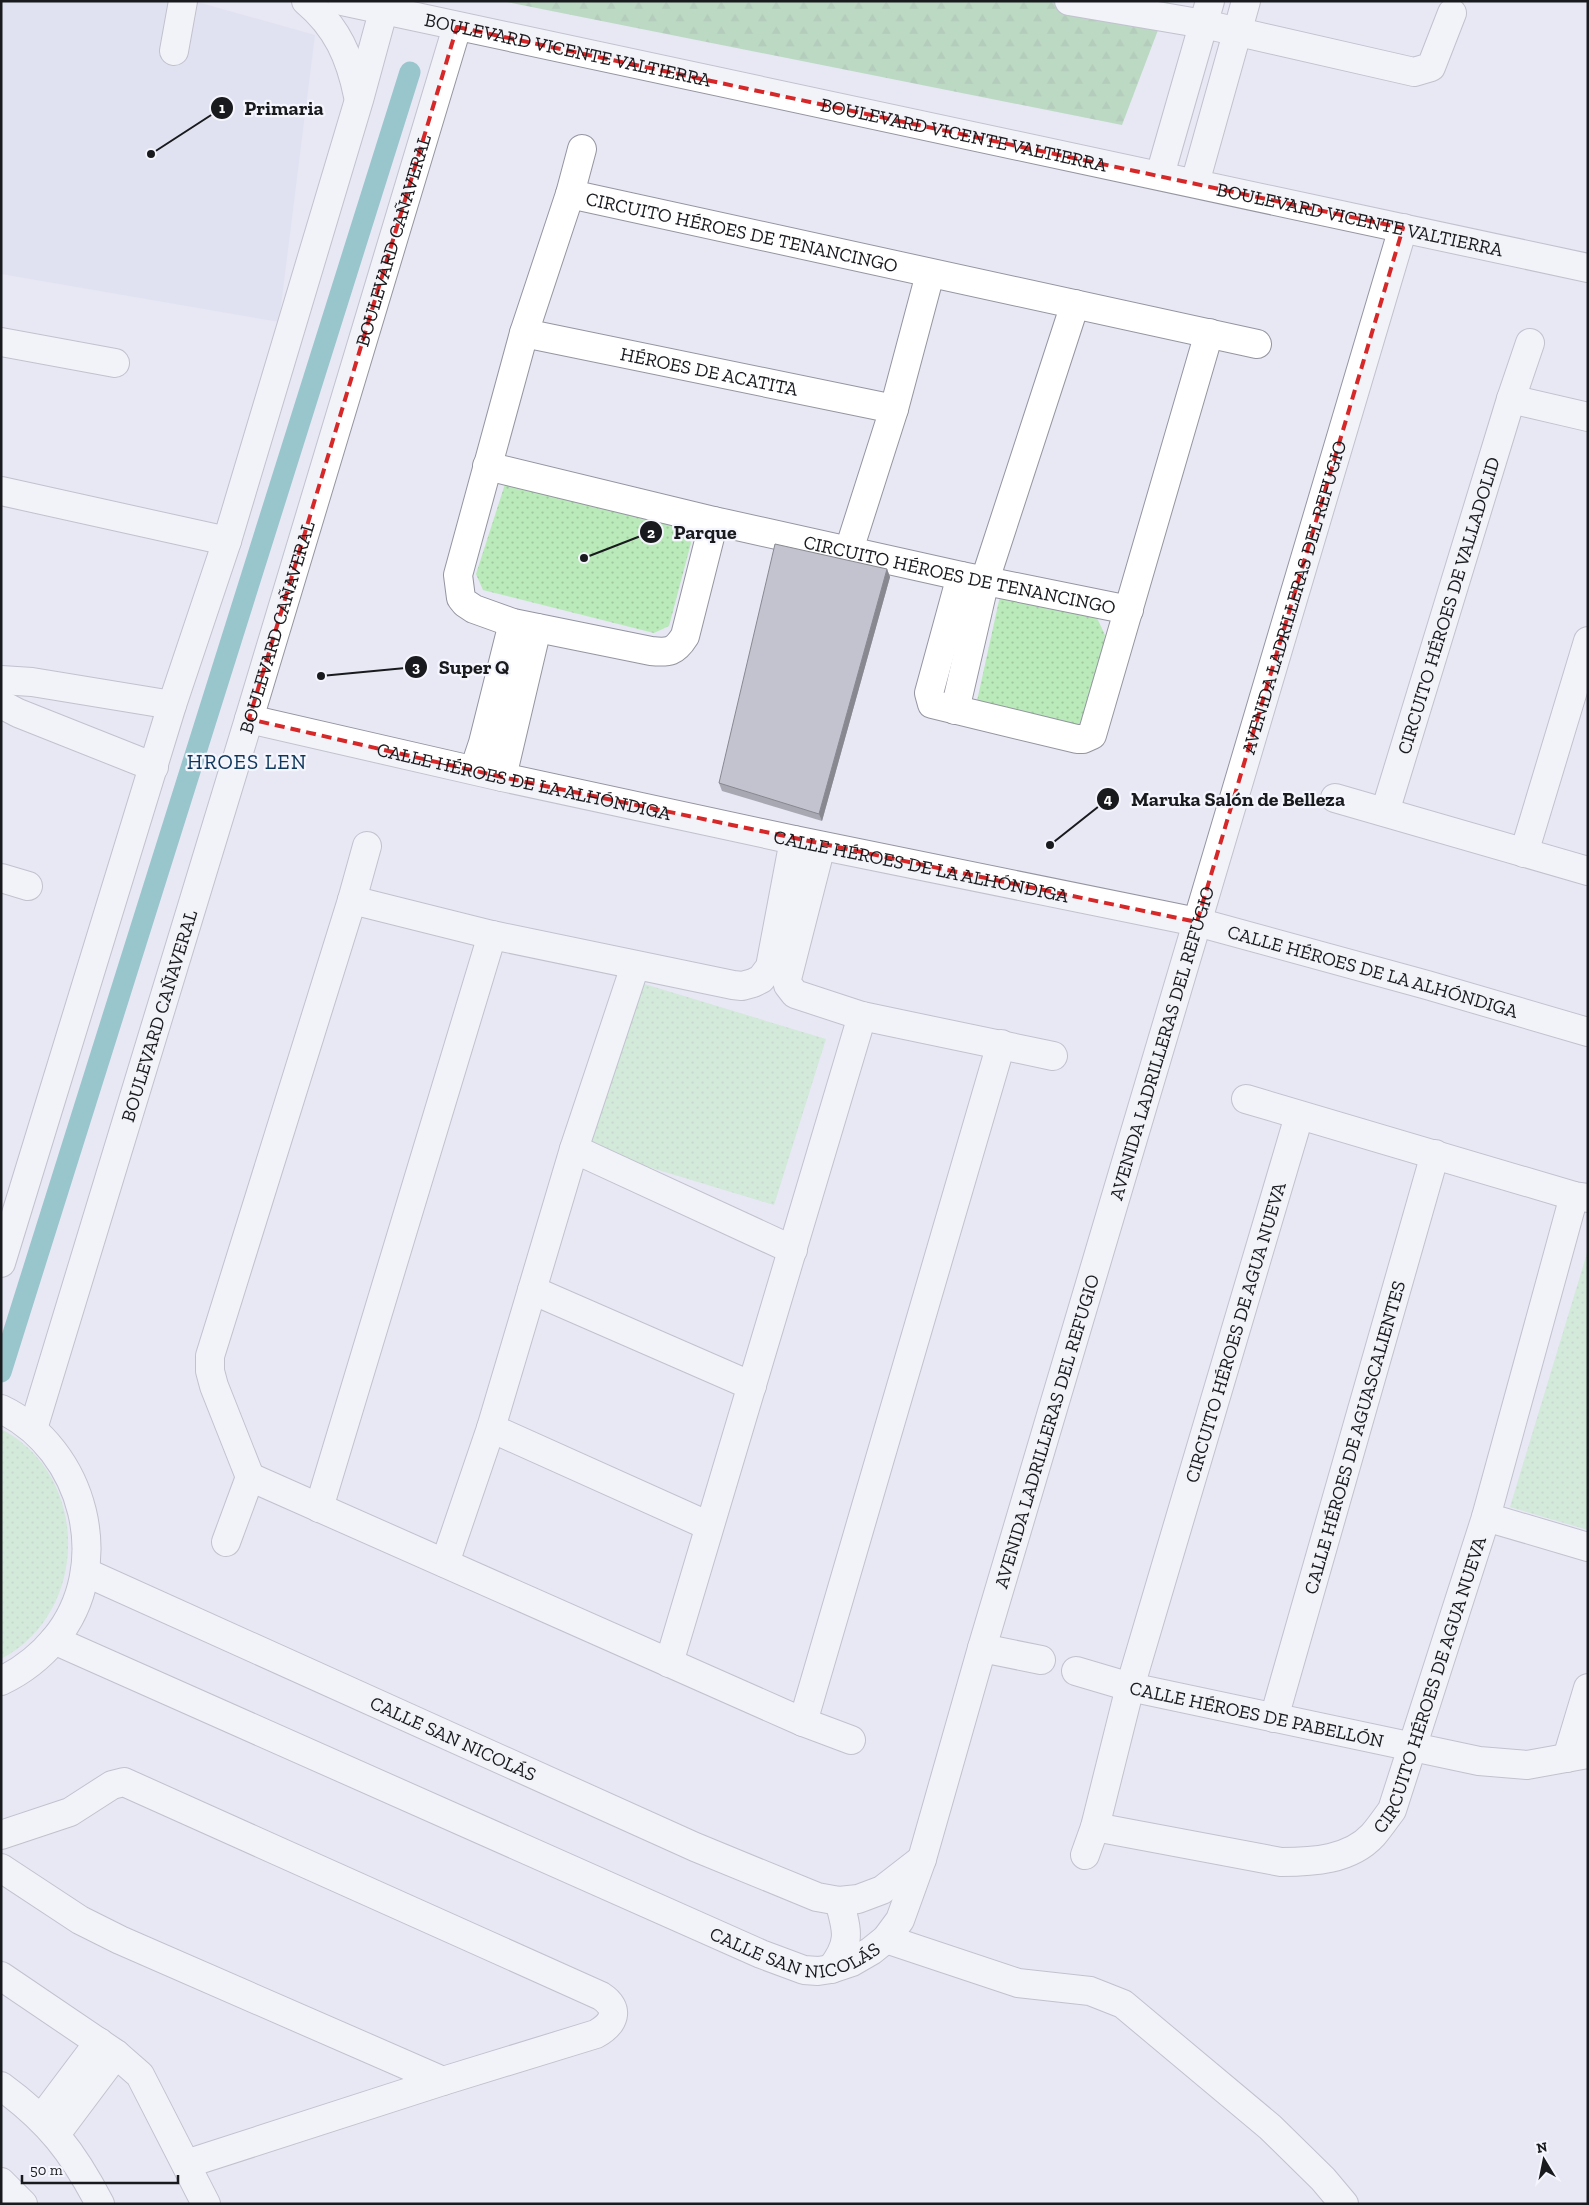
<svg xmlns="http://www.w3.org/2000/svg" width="1589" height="2205" viewBox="0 0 1589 2205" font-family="'Zilla Slab',serif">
<defs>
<pattern id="forest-firs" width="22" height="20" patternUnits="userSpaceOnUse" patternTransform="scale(1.25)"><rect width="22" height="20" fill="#87c788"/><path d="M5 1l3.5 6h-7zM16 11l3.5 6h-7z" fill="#74aa75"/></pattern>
<pattern id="park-dots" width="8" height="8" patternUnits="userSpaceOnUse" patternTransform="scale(1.25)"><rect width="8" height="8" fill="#baeab9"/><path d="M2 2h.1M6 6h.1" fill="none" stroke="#9fc89f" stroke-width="1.8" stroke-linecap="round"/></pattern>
</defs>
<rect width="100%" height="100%" fill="#e7e8f4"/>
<path fill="#dadbee" d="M1,1H194L315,35L279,322L1,274Z"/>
<path fill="url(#forest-firs)" d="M502,1H1169L1122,125Z"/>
<path fill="url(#park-dots)" d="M506,481L687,530L691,543L669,626L654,633L483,590L476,574Z
M1000,596L1097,618L1105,635L1094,707L1081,732L977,701Z
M641,983L826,1039L774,1205L589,1149Z
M1588,1250V1530L1510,1507Z
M1,1429C91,1475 90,1613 1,1659Z"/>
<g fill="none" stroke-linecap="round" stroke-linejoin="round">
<path stroke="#3b9b9d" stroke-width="21" d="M1,1372L410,72"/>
<defs>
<g id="minor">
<path d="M306,1C337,27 350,57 358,96"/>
<path id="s1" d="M342,1L1588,268"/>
<path d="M1069,1L1204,24L1414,72L1431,67L1452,13"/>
<path d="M174,51L183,1"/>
<path d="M582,149L570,194L524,333L458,575L461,598L465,603L474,609L513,623L651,651C669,653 675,652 685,636L714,521"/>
<path d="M1160,175L1210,1"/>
<path d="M1195,183L1246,1"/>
<path id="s2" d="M570,194L1257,344"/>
<path id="s3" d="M524,333L894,409"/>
<path d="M1,342L115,363"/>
<path d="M1511,399L1588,417"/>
<path id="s4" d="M487,466L714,521L961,576L1129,610"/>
<path d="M1,491L227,541"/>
<path d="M849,550L894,409L930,274"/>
<path d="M961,576L929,693L932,704L1077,739H1083L1092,735L1209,333"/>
<path d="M1,680L32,682L172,705"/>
<path d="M1,704L18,713L154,767"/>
<path d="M955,710L985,580L1075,304"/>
<path id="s5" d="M249,719L502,777L794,840L1197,922L1427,985L1588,1032"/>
<path d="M474,770L483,743L513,623"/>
<path d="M502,777L537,628"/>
<path d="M1335,798L1588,871"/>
<path id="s6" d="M1385,812L1511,399L1530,343"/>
<path d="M821,846L787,979L788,985L795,994L862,1016L1053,1056"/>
<path d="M1524,853L1588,641"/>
<path d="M1,878L28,886"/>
<path d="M352,900L492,935L733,985L742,986L753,983L761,979L770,967L794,840"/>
<path d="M1246,1099L1574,1196L1588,1198"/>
<path d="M574,1149L793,1250"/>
<path d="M1,1263L172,705L227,541L359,100L386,1"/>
<path d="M532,1290L752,1386"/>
<path d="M1,1409C85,1449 115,1566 55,1639C40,1657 22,1671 1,1681"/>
<path d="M491,1428L709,1526"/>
<path id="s7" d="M33,1429L249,719L457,27"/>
<path d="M250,1477L803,1722L851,1740"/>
<path d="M319,1508L492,935"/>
<path d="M1486,1517L1588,1547"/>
<path d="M226,1542L250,1477L214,1386L210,1371V1356L352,900L367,846"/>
<path d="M445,1563L491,1428L574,1149L635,966"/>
<path id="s8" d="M85,1572L695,1847L817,1897L839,1901L858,1899L882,1890L922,1859"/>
<path id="s9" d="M54,1640L761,1954L804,1970L818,1971L831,1969L852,1962L871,1951L886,1939L900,1920L922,1859L982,1648L1403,228"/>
<path d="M982,1648L1041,1660"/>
<path d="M669,1663L862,1016"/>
<path id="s10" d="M1076,1671L1130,1687L1479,1761L1527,1765L1588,1754"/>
<path id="s11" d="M1274,1718L1435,1154"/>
<path d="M803,1722L1001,1044"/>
<path d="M1567,1758L1588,1688"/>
<path id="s12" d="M1095,1827L1281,1862C1313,1862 1350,1860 1373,1835C1380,1827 1386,1818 1392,1810L1486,1517L1574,1196"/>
<path d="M1,1835L70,1812L112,1785L124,1782L601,1996C621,2009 614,2024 596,2034L443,2081L186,2164"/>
<path id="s13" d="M1085,1855L1095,1827L1130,1687L1299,1116"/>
<path d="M1,1868L80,1920L120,1940L443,2081"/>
<path d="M886,1939L1018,1983L1090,1991L1123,2004L1270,2127L1323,2179L1344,2204"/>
<path d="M831,1969C851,1943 848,1932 839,1901"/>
<path d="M1,1976L116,2054L140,2075L206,2204"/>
<path d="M1,2086C49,2121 73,2152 100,2204"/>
<path d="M41,2119L99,2042"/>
<path d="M56,2134L116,2054"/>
<path d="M1,2182L23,2204"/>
</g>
</defs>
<use href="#minor" stroke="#9495a0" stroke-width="30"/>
<use href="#minor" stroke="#fff" stroke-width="28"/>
</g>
<path fill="#a8a8b2" d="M887,569L890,577L822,821L722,791L719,783Z"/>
<path fill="#888891" d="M887,569L890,577L822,821L819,814Z"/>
<path fill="#c3c3cf" stroke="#888891" d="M775,544L887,569L819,814L719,783Z"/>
<path d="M0 0H1589V2205H0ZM457,27L1403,228L1197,922L502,777L249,719Z" fill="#e7e8f4" fill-opacity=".55" fill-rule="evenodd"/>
<path fill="none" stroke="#d62828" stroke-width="4" stroke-dasharray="10 6" stroke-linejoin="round" d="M457,27L1403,228L1197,922L502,777L249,719Z"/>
<g text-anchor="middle" stroke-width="4.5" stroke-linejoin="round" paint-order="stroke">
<g font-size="19" fill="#191a1e" stroke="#f5f6fd">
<text dy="7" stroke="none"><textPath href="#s1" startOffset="231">BOULEVARD VICENTE VALTIERRA</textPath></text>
<text dy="7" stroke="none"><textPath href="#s1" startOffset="636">BOULEVARD VICENTE VALTIERRA</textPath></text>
<text dy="7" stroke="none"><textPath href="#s1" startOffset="1041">BOULEVARD VICENTE VALTIERRA</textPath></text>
<text dy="7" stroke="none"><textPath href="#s2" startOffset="176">CIRCUITO HÉROES DE TENANCINGO</textPath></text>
<text dy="7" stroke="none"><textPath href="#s7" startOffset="1242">BOULEVARD CAÑAVERAL</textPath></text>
<text dy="7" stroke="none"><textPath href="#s3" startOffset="189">HÉROES DE ACATITA</textPath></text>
<text dy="7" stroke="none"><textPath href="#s4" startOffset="485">CIRCUITO HÉROES DE TENANCINGO</textPath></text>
<text dy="7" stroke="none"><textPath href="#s9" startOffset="2314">AVENIDA LADRILLERAS DEL REFUGIO</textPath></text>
<text dy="7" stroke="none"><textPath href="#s6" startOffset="216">CIRCUITO HÉROES DE VALLADOLID</textPath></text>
<text dy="7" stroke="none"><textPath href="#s7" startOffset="838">BOULEVARD CAÑAVERAL</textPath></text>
<text dy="7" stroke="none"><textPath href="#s5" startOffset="282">CALLE HÉROES DE LA ALHÓNDIGA</textPath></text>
<text dy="7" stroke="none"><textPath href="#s5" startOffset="688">CALLE HÉROES DE LA ALHÓNDIGA</textPath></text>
<text dy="7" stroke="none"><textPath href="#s5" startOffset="1152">CALLE HÉROES DE LA ALHÓNDIGA</textPath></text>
<text dy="7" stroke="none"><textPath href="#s7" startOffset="432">BOULEVARD CAÑAVERAL</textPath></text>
<text dy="7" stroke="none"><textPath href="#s9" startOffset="1849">AVENIDA LADRILLERAS DEL REFUGIO</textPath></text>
<text dy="7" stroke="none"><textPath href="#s13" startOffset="544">CIRCUITO HÉROES DE AGUA NUEVA</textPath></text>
<text dy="7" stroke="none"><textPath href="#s9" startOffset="1444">AVENIDA LADRILLERAS DEL REFUGIO</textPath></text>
<text dy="7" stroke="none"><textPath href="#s11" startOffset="292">CALLE HÉROES DE AGUASCALIENTES</textPath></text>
<text dy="7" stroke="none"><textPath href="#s12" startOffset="450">CIRCUITO HÉROES DE AGUA NUEVA</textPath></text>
<text dy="7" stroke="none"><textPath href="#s10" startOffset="186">CALLE HÉROES DE PABELLÓN</textPath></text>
<text dy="7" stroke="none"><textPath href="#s8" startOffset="404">CALLE SAN NICOLÁS</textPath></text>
<text dy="7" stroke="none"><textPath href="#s9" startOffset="809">CALLE SAN NICOLÁS</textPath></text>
</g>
<g font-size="21" letter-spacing="1" fill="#0e355b" stroke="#f5f6fd">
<text x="247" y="769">HROES LEN</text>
</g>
</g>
<path fill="none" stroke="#191a1e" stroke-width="2" d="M151 154L222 108M584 558L651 532M321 676L416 667M1050 845L1108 799"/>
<g fill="#191a1e" stroke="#f5f6fd" stroke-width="2">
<circle cx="151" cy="154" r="5"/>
<circle cx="584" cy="558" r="5"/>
<circle cx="321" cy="676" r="5"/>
<circle cx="1050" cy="845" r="5"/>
<circle cx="222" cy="108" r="12"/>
<circle cx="651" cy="532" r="12"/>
<circle cx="416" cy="667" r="12"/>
<circle cx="1108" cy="799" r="12"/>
</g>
<g font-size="15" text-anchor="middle" font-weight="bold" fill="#fff">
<text x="222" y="113">1</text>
<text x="651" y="538">2</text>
<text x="416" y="672">3</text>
<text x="1108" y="804">4</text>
</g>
<g font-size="20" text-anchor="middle" font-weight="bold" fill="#191a1e" stroke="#f5f6fd" stroke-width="4.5" stroke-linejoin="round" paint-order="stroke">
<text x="284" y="115">Primaria</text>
<text x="705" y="539">Parque</text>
<text x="474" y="674">Super Q</text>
<text x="1238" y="806">Maruka Salón de Belleza</text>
</g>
<rect width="1589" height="2205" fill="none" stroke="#191a1e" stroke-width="5"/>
<g transform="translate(1544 2160) rotate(350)" stroke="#f5f6fd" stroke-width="4" paint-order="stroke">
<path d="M0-4L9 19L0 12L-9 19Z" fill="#191a1e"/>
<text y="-8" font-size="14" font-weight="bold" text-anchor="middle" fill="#191a1e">N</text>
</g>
<path d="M22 2175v8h156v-8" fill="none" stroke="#191a1e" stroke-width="2.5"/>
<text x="30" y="2175" font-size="15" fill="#191a1e" stroke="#f5f6fd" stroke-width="4" paint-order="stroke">50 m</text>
</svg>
